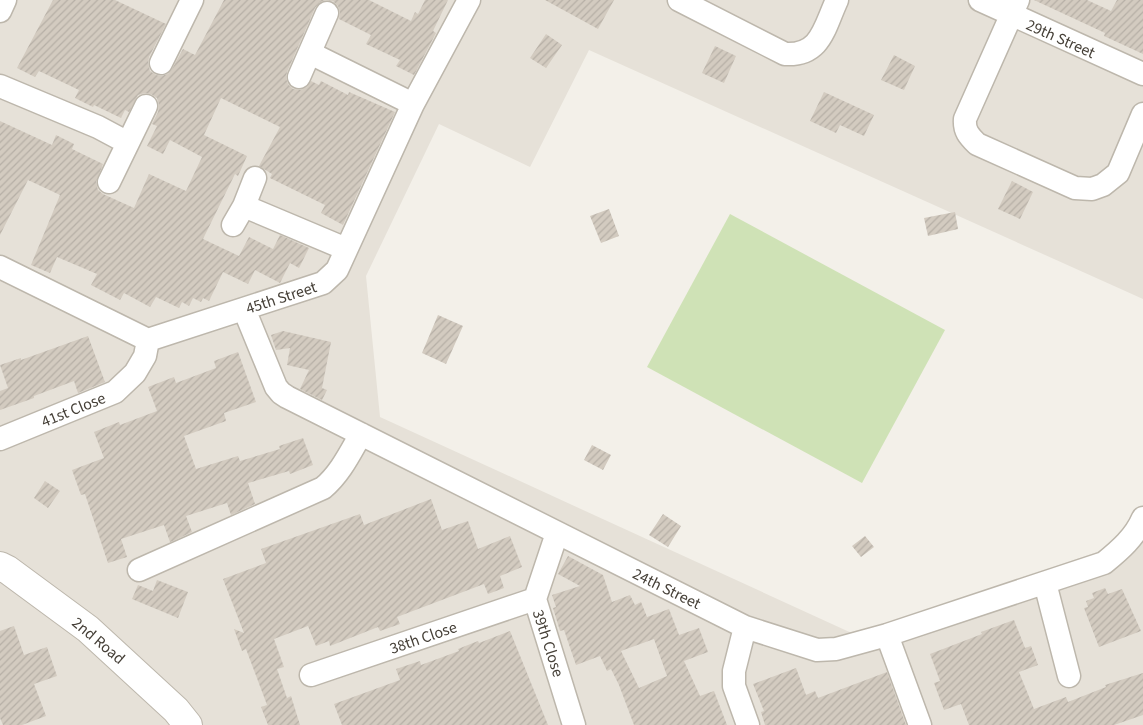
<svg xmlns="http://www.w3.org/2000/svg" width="1143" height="725" viewBox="0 0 1143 725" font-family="'Source Sans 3',sans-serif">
<defs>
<pattern id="building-hatch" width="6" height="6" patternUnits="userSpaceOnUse" patternTransform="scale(1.25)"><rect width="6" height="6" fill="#d3cbc0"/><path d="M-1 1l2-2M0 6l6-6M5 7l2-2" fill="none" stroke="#b6afa6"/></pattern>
</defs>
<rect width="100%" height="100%" fill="#f3f0e9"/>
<path fill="#e6e1d8" d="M0,0H1143V299L589,50L530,167L439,124L366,276L380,417L856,635L1126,542L1143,505V725H0Z"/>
<path fill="#cfe2b6" d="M730,214L945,330L862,483L647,367Z"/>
<path fill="url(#building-hatch)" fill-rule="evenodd" d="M53,0H115L166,24L149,57L148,63L150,71L156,75L161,76L168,74L172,69L183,49L195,55L224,0H326L320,2L315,8L287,72L286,78L288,84L293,89L301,90L307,87L311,81L319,85L321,81L348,95L349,92L395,112L343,225L321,213L325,205L270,178L272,174L259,166L280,127L221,98L204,135L247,156L238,176L235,174L203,239L239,256L249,237L273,249L280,235L309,248L299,268L290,263L280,283L255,270L248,284L223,272L209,301L203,298L201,302L193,298L189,306L182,302L179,308L156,297L150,307L124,293L120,300L91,285L97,274L57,257L50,273L31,265L60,195L28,180L0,235V121L52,145L56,135L74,144L72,149L103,164L96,182L98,190L103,194L134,208L149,174L186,191L202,157L170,140L163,154L147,146L157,126L152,124L158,112L159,105L157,98L151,94L145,93L138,95L129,112L125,110L121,118L94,105L93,107L75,98L79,90L39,71L35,77L17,68Z
M326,0H369L411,21L415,12L418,14L425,0H448L433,31L436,33L414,75L396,66L400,60L366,44L371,35L339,19L340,12L338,6L333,1Z
M545,0H614L598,29Z
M1034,0H1087L1111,11L1117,0H1143V54L1104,36L1105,33Z
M546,34L562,45L546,68L530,58Z
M715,46L736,56L724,83L702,73Z
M894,55L915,66L904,90L881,80Z
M824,92L874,115L864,136L840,125L836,133L810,121Z
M1012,181L1033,192L1020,219L998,209Z
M609,209L619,236L601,243L590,216Z
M955,212L958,229L928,236L924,218Z
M438,315L463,326L446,364L422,353Z
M283,331L331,342L322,388L327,390L322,400L300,389L309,370L287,365L290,348L276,350L271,335Z
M88,336L105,382L78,393L74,381L34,396V398L0,410V391L8,388L0,365L21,358V360Z
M238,352L256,402L224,413L226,421L184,436L196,469L238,456L240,461L280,449L279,446L303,438L313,465L290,474L289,471L248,483L255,504L231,515L227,503L186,516L192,532L173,541L170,542L164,525L121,539L127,557L108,563L85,494L81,495L72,470L104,458L94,432L119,422L120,425L157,411L148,387L174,377L176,383L216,368L214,361Z
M592,445L611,455L603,470L584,460Z
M45,481L60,491L48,508L34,498Z
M431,499L442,530L468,521L478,549L510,536L522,567L500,576L504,588L488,594L484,584L397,617L400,624L380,631L378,627L330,646L329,641L316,646L308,626L274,639L284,667L277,669L287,698L291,696L300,725H268L261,707L267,705L246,649L242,651L234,629L244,633L223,579L266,563L261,549L360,514L364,525Z
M663,514L681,526L668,547L649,535Z
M865,536L874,547L861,557L852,546Z
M568,556L603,575L612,602L630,595L635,605L641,602L647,617L669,609L679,635L699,628L708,652L684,661L700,696L714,691L727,725H634L619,685L611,669L607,671L600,656L576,665L564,630L560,631L553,608L556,607L552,595L580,586L558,574ZM654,639L667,676L639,688L621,651Z
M157,580L188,592L178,618L132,599L138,585L153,591Z
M1105,588L1108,594L1122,589L1141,631L1099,647L1084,608L1088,607L1086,601L1094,598L1092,593Z
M1014,620L1025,648L1031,646L1038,665L1019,672L1034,709L1066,697L1068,702L1106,687L1105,685L1143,673V715L1114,725H969L961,704L944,710L934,683L940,681L930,654L982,634L981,632Z
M14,626L24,655L47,647L57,676L34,684L46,716L22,725H3L0,718V631Z
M510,631L548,725H342L334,704L400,680L396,669L420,661L421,665L459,651L458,649L478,641L479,643Z
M796,668L806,695L815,691L818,698L887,672L906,725H765L761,712L764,711L753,684Z"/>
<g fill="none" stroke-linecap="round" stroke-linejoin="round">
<defs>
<path id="minor" d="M679,0L785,54C821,56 824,28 837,0
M980,0L1143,74
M1018,0L965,119C964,131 969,136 977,144L1075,188L1092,189L1103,185L1118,173L1143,114
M0,11L5,0
M310,53L413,104
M161,63L192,0
M299,77L327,13
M0,86L98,127L128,143
M109,182L146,106
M244,206L346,249
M233,225L244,206L255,178
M0,267L148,340L323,283L337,270L413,104L469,0
M244,309L276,387L281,393L287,397L745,627L817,650L836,649L887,635L1104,563C1120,550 1135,537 1143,518
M0,439L115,392L135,373L145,356L148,340
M557,533L535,599L574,725
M139,570L323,488C340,474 350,453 361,434
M1045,583L1069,676
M745,627L734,671V686L748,725
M887,635L920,725
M311,675L535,599"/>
<path id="tertiary" d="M0,566L8,570L88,629L176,710L188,725"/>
</defs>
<use href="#minor" stroke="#bdb7ac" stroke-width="25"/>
<use href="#tertiary" stroke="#bdb7ac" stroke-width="30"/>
<use href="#minor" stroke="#fff" stroke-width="22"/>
<use href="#tertiary" stroke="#fff" stroke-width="28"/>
</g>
<g text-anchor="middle" stroke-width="4.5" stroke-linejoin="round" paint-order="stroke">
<g font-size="16" fill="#464038" stroke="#fff">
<text transform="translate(1061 38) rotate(24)" y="6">29th Street</text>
<text transform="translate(281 297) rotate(-18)" y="6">45th Street</text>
<text transform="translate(73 409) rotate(-22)" y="6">41st Close</text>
<text transform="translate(667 588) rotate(26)" y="6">24th Street</text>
<text transform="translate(423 637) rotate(-19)" y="6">38th Close</text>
<text transform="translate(99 640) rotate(40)" y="6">2nd Road</text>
<text transform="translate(549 643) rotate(72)" y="6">39th Close</text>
</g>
</g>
</svg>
